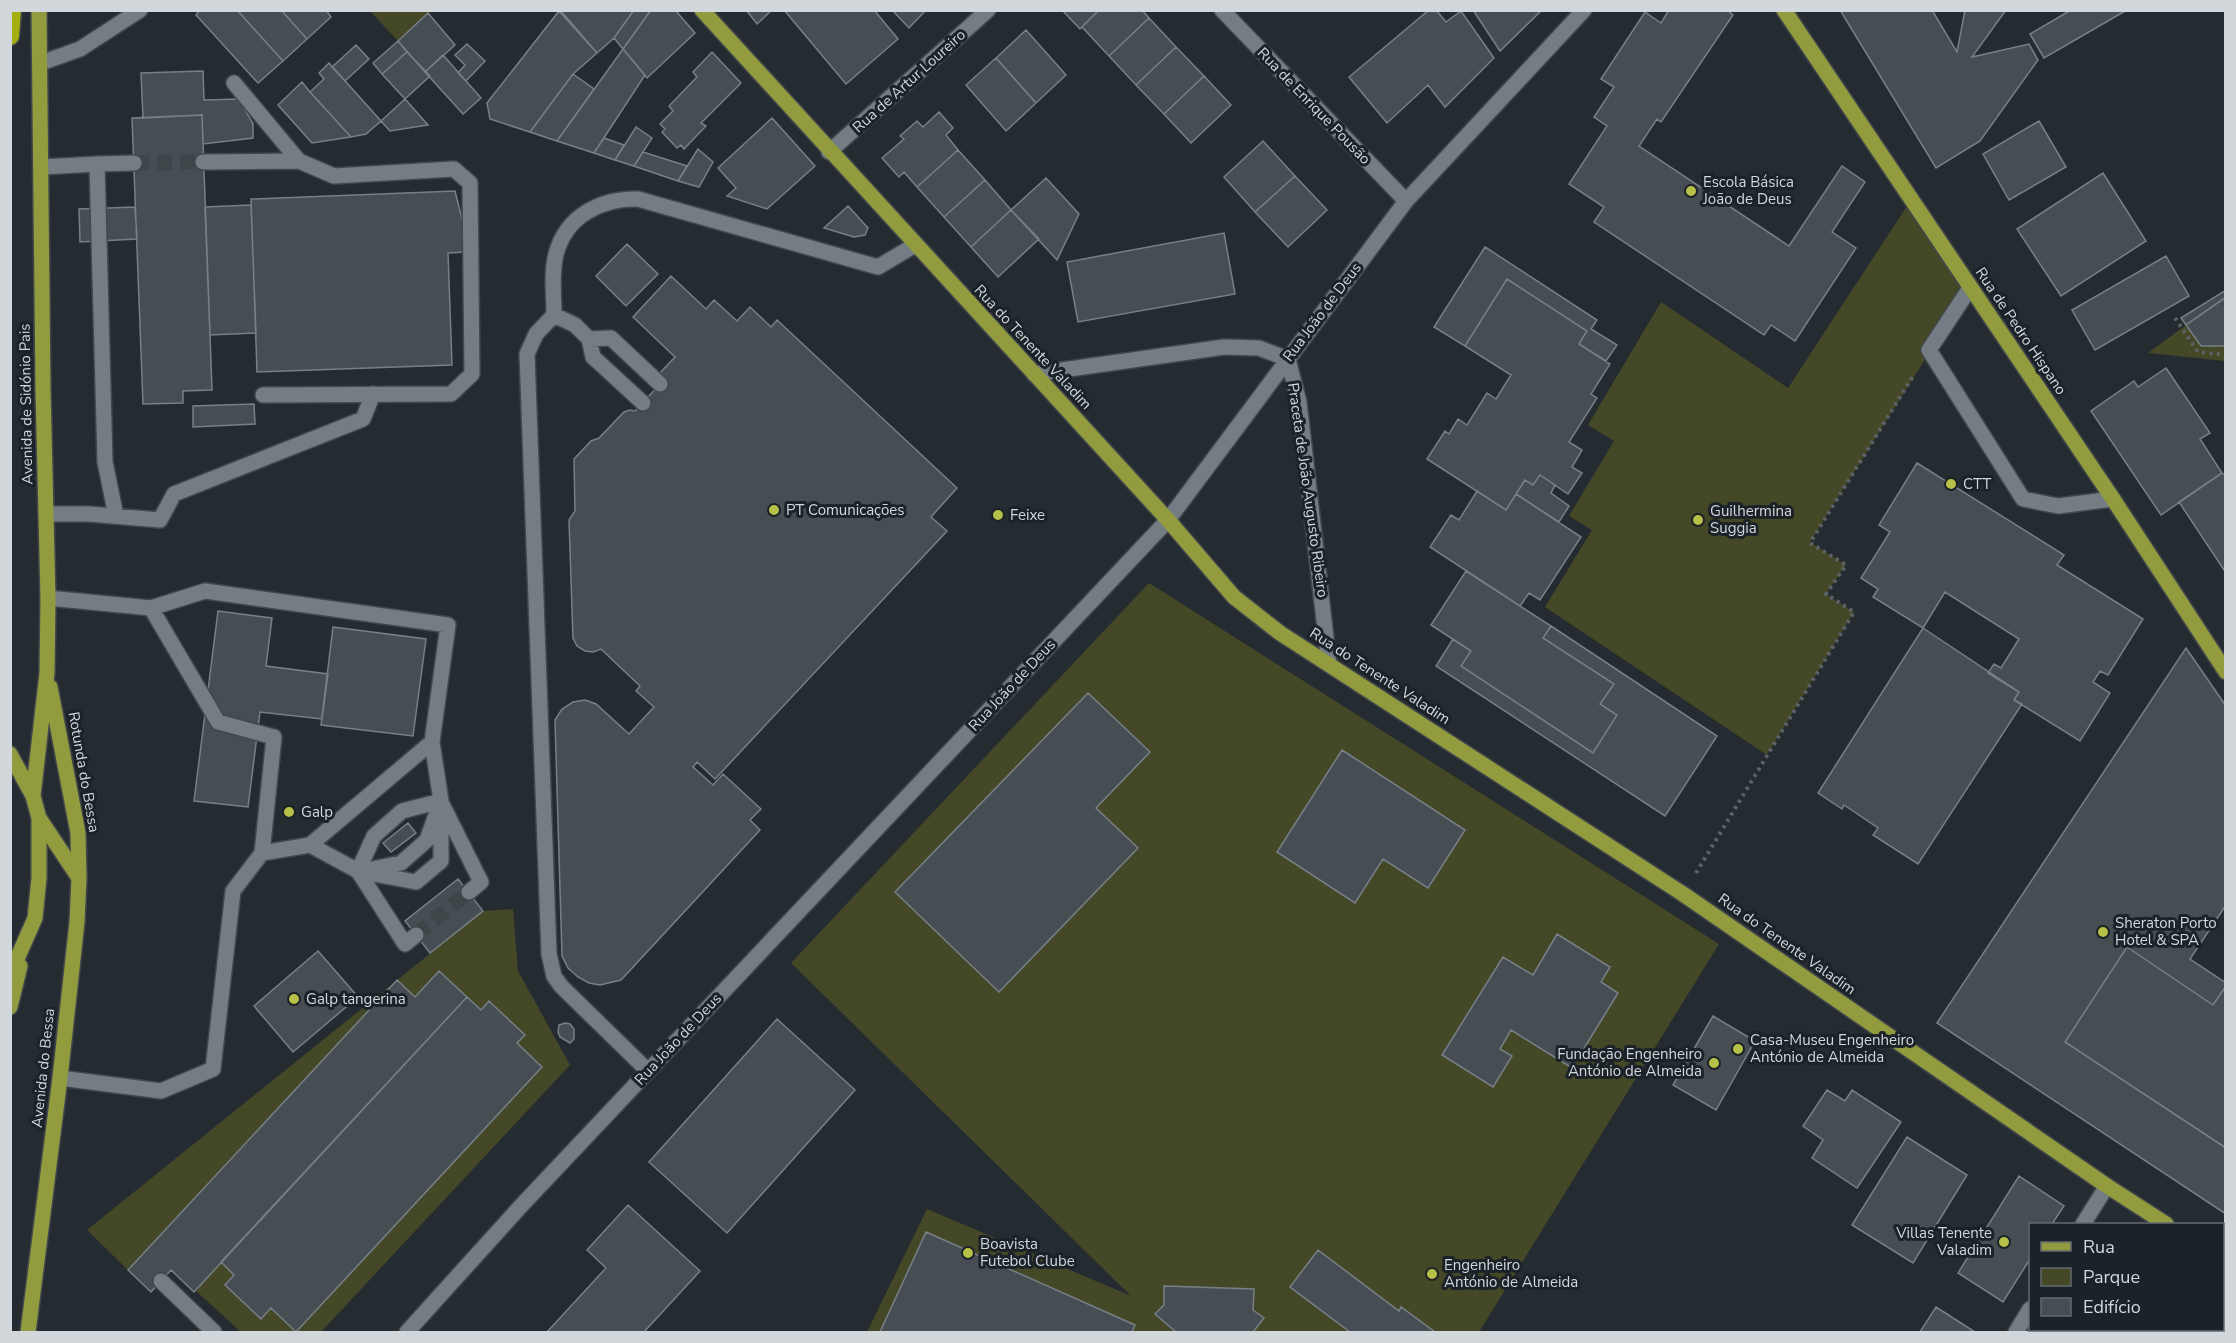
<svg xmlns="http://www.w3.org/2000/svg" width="2236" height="1343" viewBox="0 0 2236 1343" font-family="'Nunito Sans',sans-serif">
<rect width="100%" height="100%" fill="#252c31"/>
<path fill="#454827" d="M370,11H431L398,41Z
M1911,200L1970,288L1810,542L1846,565L1826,594L1854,612L1767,755L1545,607L1592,530L1569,516L1614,441L1588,425L1661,302L1788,388Z
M2186,325L2201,346H2225V361L2148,353Z
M1149,583L1719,944L1479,1332H867L927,1209L1131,1296L791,963Z
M513,909L518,971L570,1065L321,1332H241L195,1290L221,1262L234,1275L225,1285L261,1318L271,1308L296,1331L542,1067L517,1043L525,1035L489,1001L481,1010L439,971L415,997L128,1270L87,1230L483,911Z"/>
<path fill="#464e54" stroke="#778087" stroke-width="1.5" d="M200,10H237L283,61L258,83L196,15Z
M237,10H281L307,39L283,61Z
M281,10H326L331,17L307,39Z
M560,10H634L614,38L597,53Z
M634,10H651L623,49L614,38Z
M651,10H675L695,33L647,78L623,49Z
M746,10H772L757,24Z
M784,10H874L898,39L846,84Z
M892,10H926L909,28Z
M1062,10H1099L1080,29Z
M1099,10H1142L1149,18L1109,56L1082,27Z
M1429,10H1436L1446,22L1461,11L1494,58L1445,107L1428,85L1387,123L1349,77Z
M1473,10H1542L1500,51Z
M1669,10H1727L1733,15L1661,122L1657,119L1639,146L1789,246L1842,166L1865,182L1832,232L1856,248L1795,341L1771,325L1764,335L1594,222L1604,207L1569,184L1607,126L1594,117L1614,87L1601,79L1645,12L1661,23Z
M1840,10H1932L1957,52L1965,10H2006L1972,57L2029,44L2038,60L1980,141L1936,168Z
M2071,10H2127L2044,58L2030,34Z
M559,11L597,53L573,74L530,132L490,119L487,103Z
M428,13L455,45L425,72L398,41Z
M1149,18L1176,47L1136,85L1109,56Z
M1026,30L1066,75L1036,103L996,58Z
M398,41L407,52L382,74L373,63Z
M467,44L485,61L466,81L458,73L465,65L455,55Z
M356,45L369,59L345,81L332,67Z
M1176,47L1204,76L1164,114L1136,85Z
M623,49L645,75L594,153L557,141Z
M407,52L430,76L405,99L382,74Z
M712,52L741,83L701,123L706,126L684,149L681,145L677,148L662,132L665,129L660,124L673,111L669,106L697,77L693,72Z
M443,55L481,98L463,114L425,72Z
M996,58L1036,103L1006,131L966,85Z
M329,63L381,121L366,134L351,137L310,92L324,79L319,73Z
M203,71L204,100L239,99L253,124V138L203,144L202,115L143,118L141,73Z
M573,74L594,89L557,141L530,132Z
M1204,76L1231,105L1191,143L1164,114Z
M302,82L310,92L351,137L312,143L278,105Z
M405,99L428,125L390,131L381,121Z
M939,112L953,128L946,135L958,150L917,187L904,172L899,177L882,158L904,139L900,136L917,121L923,127Z
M202,115L212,390L183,391V403L143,404L132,118Z
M772,118L815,166L767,209L727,196L736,188L718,168Z
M2039,121L2066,167L2009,200L1983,154Z
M636,127L652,138L634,166L615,160Z
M604,138L624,145L615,160L594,153Z
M1263,141L1295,176L1255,212L1224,177Z
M698,149L713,162L699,187L678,181Z
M958,150L985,180L944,217L917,187Z
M643,152L687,166L678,181L634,166Z
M2103,173L2146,241L2061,296L2017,229Z
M1295,176L1327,210L1288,247L1255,212Z
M1046,178L1079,214L1057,260L1011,210Z
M985,180L1011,210L971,247L944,217Z
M455,191L465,231V252L448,253L452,365L257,372L251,199Z
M251,205L256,333L210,335L205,207Z
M848,206L868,228L865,235L854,237L824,228Z
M135,207L137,239L80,242L79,209Z
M1011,210L1039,239L998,277L971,247Z
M1224,233L1235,294L1078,322L1067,262Z
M627,244L658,274L626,306L596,276Z
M1485,247L1597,320L1591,329L1617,345L1606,361L1579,344L1587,331L1507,279L1465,346L1434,327Z
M2166,256L2189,296L2095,350L2072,310Z
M671,276L706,309L714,300L737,321L750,307L771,327L777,320L957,488L931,517L947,531L715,779L697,762L693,767L713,785L723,774L761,809L750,820L760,830L621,980L600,985L589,983L578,977L568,968L562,956L555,720L562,709L573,702L585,700L596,704L629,734L654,707L636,691L640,686L601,649L593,652L585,651L577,646L573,638L569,520L575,511L574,459L591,441L599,438L624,412L630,410L635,411L664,380L658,375L675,357L633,317Z
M1507,279L1587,331L1579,344L1610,364L1591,394L1597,398L1569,442L1582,450L1572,467L1582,473L1568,494L1540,475L1533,485L1525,480L1506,510L1427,459L1445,431L1449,434L1458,419L1467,425L1487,393L1496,399L1511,375L1465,346Z
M2226,290V297L2186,325L2181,318Z
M2226,297V346H2201L2186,325Z
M2166,368L2210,433L2200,439L2222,473L2161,515L2091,411L2134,381L2138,387Z
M254,404L255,424L193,427V406Z
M1917,463L2064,555L2057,565L2143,619L2108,675L2100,671L2093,682L2110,693L2080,741L2014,700L2019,692L1988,673L1994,664L2001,668L2019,639L1945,592L1923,628L1873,597L1878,589L1861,578L1890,532L1879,525Z
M2222,473L2226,476V573L2179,502Z
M1540,475L1555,485L1551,493L1569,506L1559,522L1516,494L1525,480L1533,485Z
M1477,491L1506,510L1516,494L1581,537L1540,600L1529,593L1520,606L1430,547L1451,515L1459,520Z
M1466,571L1551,626L1543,638L1614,684L1600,704L1617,715L1593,753L1461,666L1471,651L1431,625Z
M218,611L272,618L266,666L328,674L322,719L260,712L248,807L194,801Z
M1551,626L1717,736L1665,816L1436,666L1453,639L1471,651L1461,666L1593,753L1617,715L1600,704L1614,684L1543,638Z
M333,627L426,639L413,736L321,725Z
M1923,628L2019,692L2014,700L2022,704L1918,864L1873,835L1878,828L1844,805L1842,809L1818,793Z
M2186,648L2226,706V905L2190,959L2226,983V1214L1937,1023Z
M1088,693L1150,752L1096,808L1138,848L999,992L895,892Z
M1342,750L1465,830L1428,888L1383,859L1355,903L1277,852Z
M408,823L416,833L391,852L383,843Z
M458,879L483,911L430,953L405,921Z
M1557,934L1610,967L1601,982L1618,993L1572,1068L1511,1030L1500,1049L1512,1056L1493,1087L1442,1055L1503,957L1533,975Z
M2127,947L2213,1005L2226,986V1148L2065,1042Z
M318,951L358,997L293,1052L254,1006Z
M439,971L467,997L194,1292L171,1270L151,1292L128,1270L397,980L415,997Z
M467,997L481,1010L489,1001L525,1035L517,1043L542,1067L296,1332L271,1308L261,1319L225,1285L234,1275L221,1262Z
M1713,1016L1755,1041L1716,1110L1673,1085Z
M777,1019L855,1090L727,1233L649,1162Z
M565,1023L570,1024L574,1029V1039L570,1043L560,1037L558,1032L559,1025Z
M1827,1090L1845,1101L1852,1090L1901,1122L1857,1188L1812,1158L1823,1140L1803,1126Z
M1907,1137L1967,1175L1913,1263L1852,1225Z
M2019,1176L2064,1206L2052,1224H2030V1259L2003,1302L1958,1273Z
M628,1205L700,1271L644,1332H547L606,1268L587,1250Z
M926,1232L1135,1325L1132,1332H880Z
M1318,1250L1399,1311L1401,1307L1435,1332H1350L1290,1287Z
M1164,1286L1254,1289L1253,1310L1264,1318L1253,1332H1176L1155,1314L1164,1305Z
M1936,1307L1975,1332H1920Z
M2146,1330H2198L2197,1332H2145Z"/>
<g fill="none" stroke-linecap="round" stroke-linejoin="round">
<path stroke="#3f464a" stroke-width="15" stroke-dasharray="15 8" stroke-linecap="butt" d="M134,163L203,162
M416,935L469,892"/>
<defs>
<path id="minor" d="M1222,10L1406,201
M41,63L80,49L140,10
M234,83L299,161
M829,152L988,10
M203,162L299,161L334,176L454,169L470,183L472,374L451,394L263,395
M97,164L134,163
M41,167L97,164L105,462L116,516
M1970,288L1929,350L2023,499L2058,506L2113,499
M554,315L575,325L589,339L593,357L643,403
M589,339L611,338L660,384
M1034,374L1224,347L1259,348L1288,359L1299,402L1329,664
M47,514H89L160,520L174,494L363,419L373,394
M48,598L151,608L218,722L274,737L262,853L233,891L213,1069L161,1091L60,1078
M151,608L205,591L448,625L432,742L310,845L262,853
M442,804L481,882L469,892
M310,845L358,871L416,882L441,861V801L432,742
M367,870L401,863L427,840L437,812
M358,871L374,836L402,811L441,801
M358,871L405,944L416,935
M648,1071L561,986L554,976L549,954L527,354L536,334L554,315C554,296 551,273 556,254C566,216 601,198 638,199L878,267L915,245
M2083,1224L2107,1186
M161,1281L214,1332
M407,1332L520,1207L1168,520L1406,201L1584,10
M2016,1332L2030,1309"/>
<path id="major" d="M702,10L1168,520L1234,597L1280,633L1683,894L2107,1186L2166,1224
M1784,10L2113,499L2226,672
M10,754L33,796L39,818V878L35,918L10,975
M33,796L47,673L48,598L43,390L39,10
M39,818L79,878
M10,1007L20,966
M2222,1261L2226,1263
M28,1332L60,1078L77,922L79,878L78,833L50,687"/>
<path id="highway" d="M10,36L12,10"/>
</defs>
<use href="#minor" stroke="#41474b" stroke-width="18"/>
<use href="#major" stroke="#41474b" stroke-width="18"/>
<use href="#highway" stroke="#41474b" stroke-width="21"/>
<path stroke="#5c6367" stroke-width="4" stroke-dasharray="3 4.5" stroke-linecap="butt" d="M2175,318L2198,352L2226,355
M1696,873L1854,612L1826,594L1846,565L1810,543L1913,376"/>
<use href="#minor" stroke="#747d83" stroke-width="15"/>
<use href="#major" stroke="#929b3d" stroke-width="15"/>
<use href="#highway" stroke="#a6af0f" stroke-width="18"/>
</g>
<g fill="#b8c147" stroke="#1b2228" stroke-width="2">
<circle cx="1691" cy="191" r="6"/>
<circle cx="1951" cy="484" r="6"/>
<circle cx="774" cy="510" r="6"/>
<circle cx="998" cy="515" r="6"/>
<circle cx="1698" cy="520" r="6"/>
<circle cx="289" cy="812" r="6"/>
<circle cx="2103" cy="932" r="6"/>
<circle cx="294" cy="999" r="6"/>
<circle cx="1738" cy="1049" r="6"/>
<circle cx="1714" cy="1063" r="6"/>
<circle cx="2004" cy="1242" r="6"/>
<circle cx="968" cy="1253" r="6"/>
<circle cx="1432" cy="1274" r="6"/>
</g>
<g text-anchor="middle" stroke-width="6" stroke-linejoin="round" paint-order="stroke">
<g font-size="15" fill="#d2d7db" stroke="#1b2228">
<text transform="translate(909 81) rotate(-42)" y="5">Rua de Artur Loureiro</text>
<text transform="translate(1314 106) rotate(46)" y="5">Rua de Enrique Pousão</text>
<text transform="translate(1322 312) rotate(-53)" y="5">Rua João de Deus</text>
<text transform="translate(2021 331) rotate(56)" y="5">Rua de Pedro Hispano</text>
<text transform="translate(1033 347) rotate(47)" y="5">Rua do Tenente Valadim</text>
<text transform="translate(26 404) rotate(-91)" y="5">Avenida de Sidónio Pais</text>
<text transform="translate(1308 490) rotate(82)" y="5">Praceta de João Augusto Ribeiro</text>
<text transform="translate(1380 676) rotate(33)" y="5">Rua do Tenente Valadim</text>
<text transform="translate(1012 685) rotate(-47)" y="5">Rua João de Deus</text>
<text transform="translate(84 772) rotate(80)" y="5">Rotunda do Bessa</text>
<text transform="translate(1787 944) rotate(35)" y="5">Rua do Tenente Valadim</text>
<text transform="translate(678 1039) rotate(-47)" y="5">Rua João de Deus</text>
<text transform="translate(43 1068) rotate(-84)" y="5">Avenida do Bessa</text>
</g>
<g font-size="15" fill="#d2d7db" stroke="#1b2228" text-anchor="start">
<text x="1703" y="187">Escola Básica<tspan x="1703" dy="17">João de Deus</tspan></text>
<text x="1963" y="489">CTT</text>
<text x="786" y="515">PT Comunicações</text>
<text x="1710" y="516">Guilhermina<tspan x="1710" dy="17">Suggia</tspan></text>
<text x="1010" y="520">Feixe</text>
<text x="301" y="817">Galp</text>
<text x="2115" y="928">Sheraton Porto<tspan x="2115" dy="17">Hotel &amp; SPA</tspan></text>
<text x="306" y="1004">Galp tangerina</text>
<text x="1750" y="1045">Casa-Museu Engenheiro<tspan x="1750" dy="17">António de Almeida</tspan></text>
<text x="1702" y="1059" text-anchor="end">Fundação Engenheiro<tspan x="1702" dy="17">António de Almeida</tspan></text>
<text x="1992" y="1238" text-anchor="end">Villas Tenente<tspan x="1992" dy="17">Valadim</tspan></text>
<text x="980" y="1249">Boavista<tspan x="980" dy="17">Futebol Clube</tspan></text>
<text x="1444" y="1270">Engenheiro<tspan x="1444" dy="17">António de Almeida</tspan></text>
</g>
</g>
<rect width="2236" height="1343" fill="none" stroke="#d2d7db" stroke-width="24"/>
<rect x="2029" y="1223" width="195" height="108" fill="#1b2228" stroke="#646a70" stroke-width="1.5"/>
<rect x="2041" y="1242" width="30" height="9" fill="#929b3d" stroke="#646a70" stroke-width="1.5"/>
<text x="2083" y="1253" font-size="18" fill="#d2d7db">Rua</text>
<rect x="2041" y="1268" width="30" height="18" fill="#454827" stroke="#646a70" stroke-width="1.5"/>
<text x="2083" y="1283" font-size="18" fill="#d2d7db">Parque</text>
<rect x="2041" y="1298" width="30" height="18" fill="#464e54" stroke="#646a70" stroke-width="1.5"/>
<text x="2083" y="1313" font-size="18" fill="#d2d7db">Edifício</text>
</svg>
